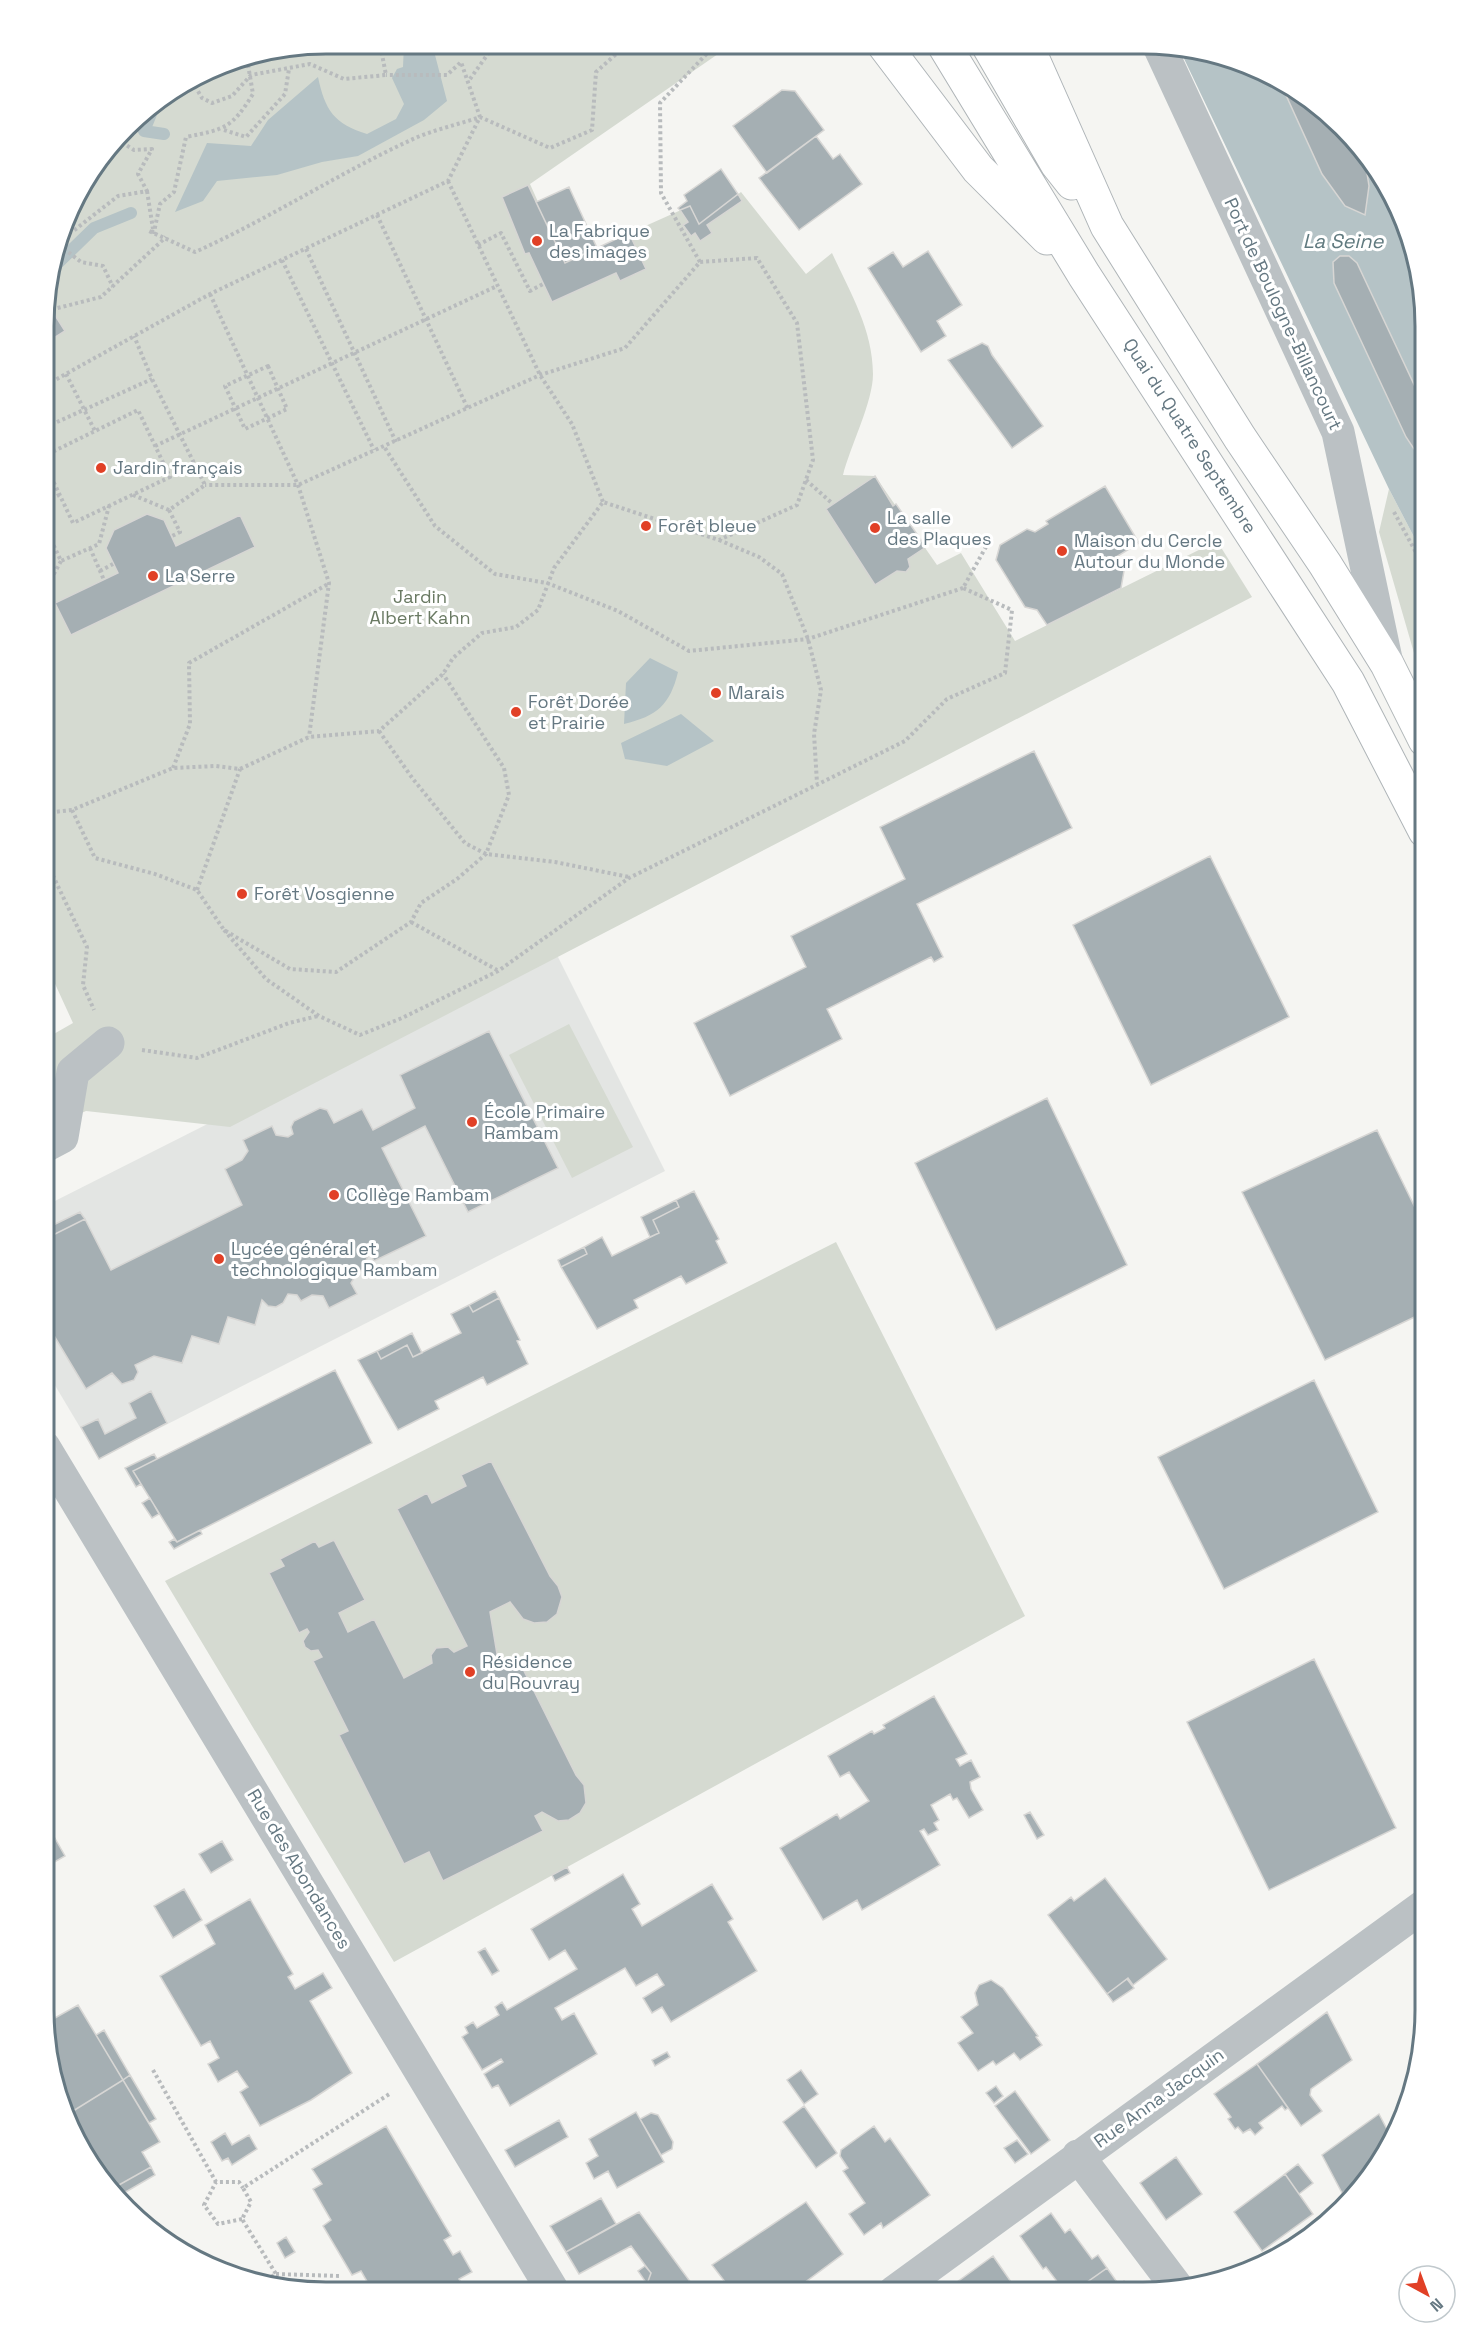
<svg xmlns="http://www.w3.org/2000/svg" width="1469" height="2336" viewBox="0 0 1469 2336" font-family="'Space Grotesk',sans-serif">
<rect width="100%" height="100%" fill="#f5f5f2"/>
<path fill="#e3e5e3" d="M554,949L665,1171L99,1459L44,1367L45,1206Z"/>
<path fill="#d5dad1" d="M326,44L731,45L530,184L565,262L690,206L700,224L741,192L806,274L832,253C850,292 873,330 873,374C873,402 850,447 843,475L875,476L937,565L961,553L1015,641L1217,541L1252,597L230,1127L86,1111L45,1129V1039L73,1023L45,962L46,290L73,201L140,114L218,65Z
M1389,489L1425,558V691L1379,532Z
M569,1024L633,1147L572,1178L509,1055Z
M836,1242L1025,1616L394,1962L165,1581Z"/>
<path fill="#b5c3c6" d="M404,44H440L435,55L447,101L424,120L358,156L322,162L277,175L217,181L203,201L175,212L207,143L251,146L268,120L318,77C325,110 334,124 367,134L396,119L404,104L392,78L397,69L403,67Z
M1178,46L1251,65L1315,102L1367,154L1404,218L1425,326V558L1389,489Z
M650,658L678,672C670,705 657,716 624,724L626,683Z
M681,714L714,741L667,766L625,759L621,743Z"/>
<g fill="none" stroke-linecap="round" stroke-linejoin="round">
<path stroke="#b5c3c6" stroke-width="12" d="M155,104L144,131L164,134
M48,282L57,264L94,228L131,213"/>
</g>
<path fill="#a5afb3" stroke="#d7d6d4" stroke-width="1.5" d="M1280,82L1315,102L1358,145L1366,167L1369,186L1365,215L1345,206L1322,174Z
M782,90L795,91L824,130L767,173L733,126Z
M816,136L833,159L840,154L862,184L799,230L759,178Z
M721,169L738,194L699,224L690,206L680,210L678,208L687,201L684,195Z
M528,185L565,263L629,233L646,269L620,281L616,273L552,302L529,253L525,254L502,197Z
M569,187L597,248L565,263L536,202Z
M738,194L742,201L707,225L712,233L700,241L695,233L691,236L683,225L688,222L680,210L690,206L699,224Z
M928,251L962,305L937,321L946,336L921,352L868,268L893,252L903,267Z
M1340,256H1349L1357,263L1425,408V455L1414,449L1406,437L1334,283L1333,262Z
M53,312L65,331L46,343V317Z
M982,343L988,346L992,355L1043,426L1012,448L948,360Z
M875,476L893,506L896,504L926,547L908,559L910,567L906,572L897,571L875,585L826,509Z
M1105,486L1139,543L1116,557L1124,571L1121,588L1047,625L1037,610L1025,607L996,560L1000,545L1027,529L1035,532L1048,524L1046,521Z
M147,514L164,520L176,546L240,515L255,547L71,635L55,603L118,573L106,548L114,530Z
M1034,751L1072,828L917,904L943,957L934,962L931,957L827,1009L842,1039L730,1096L694,1023L806,967L791,936L905,879L880,827Z
M1210,856L1289,1017L1151,1085L1073,925Z
M489,1031L558,1168L468,1212L425,1126L382,1148L426,1236L374,1261L370,1253L365,1262L368,1267L357,1273L351,1283L357,1294L329,1308L323,1296L312,1295L301,1301L297,1295L288,1294L283,1303L276,1307L268,1306L262,1300L255,1325L228,1317L219,1344L192,1336L182,1363L154,1356L135,1365L138,1372L134,1380L122,1384L112,1373L86,1389L44,1319L45,1239L85,1219L111,1270L242,1205L225,1169L242,1160L248,1151L243,1140L272,1126L276,1135L288,1137L293,1134L291,1127L294,1121L320,1108L327,1110L334,1123L362,1109L373,1130L415,1108L400,1075Z
M1047,1098L1127,1265L996,1330L915,1163Z
M1377,1130L1425,1228V1312L1325,1360L1242,1192Z
M694,1191L719,1239L716,1241L727,1263L686,1284L681,1276L634,1300L638,1308L597,1329L561,1267L587,1254L584,1247L602,1237L612,1256L659,1233L653,1220L679,1207L676,1200Z
M676,1200L679,1207L653,1220L659,1233L650,1237L641,1217Z
M80,1212L85,1219L45,1239V1229Z
M584,1247L587,1254L561,1267L558,1260Z
M495,1291L499,1298L473,1312L469,1305Z
M499,1298L520,1340L517,1341L528,1364L487,1385L483,1377L435,1401L439,1409L398,1430L358,1360L377,1351L381,1359L407,1345L413,1357L461,1333L451,1314L469,1305L473,1312Z
M412,1333L422,1353L413,1357L407,1345L381,1359L377,1351Z
M335,1370L372,1443L177,1542L133,1471Z
M1314,1380L1378,1512L1224,1589L1158,1457Z
M151,1391L167,1423L99,1459L81,1427L98,1419L105,1434L136,1418L129,1403Z
M154,1454L157,1459L133,1471L141,1484L136,1487L125,1468Z
M491,1461L550,1576L558,1586L562,1597L557,1614L547,1622L534,1623L523,1619L510,1602L490,1612L499,1666L517,1657L576,1775L584,1785L586,1803L580,1813L569,1820L558,1821L542,1812L535,1816L543,1831L443,1881L429,1852L404,1864L339,1735L348,1731L313,1661L322,1657L318,1650L311,1651L305,1647L303,1641L309,1632L307,1629L299,1633L269,1573L284,1566L280,1559L315,1541L319,1547L334,1540L365,1600L339,1613L348,1632L374,1619L404,1678L432,1663L431,1655L436,1648L448,1647L454,1652L467,1646L397,1509L427,1493L432,1503L466,1486L461,1475Z
M150,1498L159,1514L152,1518L142,1503Z
M200,1530L202,1534L174,1549L169,1542L174,1539L177,1542Z
M1314,1659L1396,1828L1269,1890L1187,1722Z
M934,1696L967,1754L956,1759L960,1766L971,1760L980,1777L970,1782L971,1789L983,1810L969,1818L957,1798L953,1800L950,1794L931,1805L939,1820L934,1823L938,1830L928,1835L924,1829L920,1831L940,1865L862,1910L857,1900L823,1920L780,1848L837,1814L840,1819L869,1801L849,1772L840,1777L828,1756L872,1731L874,1734L885,1728L883,1725Z
M1030,1812L1044,1835L1037,1839L1024,1815Z
M44,1819L65,1856L44,1868Z
M222,1841L233,1860L211,1873L199,1854Z
M567,1867L570,1873L555,1881L552,1875Z
M623,1874L640,1904L632,1909L642,1926L712,1884L733,1919L728,1922L757,1971L671,2022L662,2007L652,2013L643,1998L664,1985L657,1974L636,1986L625,1968L555,2008L562,2020L574,2013L597,2054L510,2106L498,2085L492,2088L484,2074L503,2062L501,2059L482,2070L462,2037L468,2033L465,2027L473,2022L477,2028L499,2015L495,2007L502,2002L507,2010L577,1969L565,1950L549,1960L531,1929Z
M1105,1878L1167,1959L1133,1985L1128,1978L1107,1994L1048,1915L1071,1897L1074,1901Z
M184,1889L202,1920L173,1938L154,1906Z
M250,1899L293,1974L288,1977L295,1989L323,1973L332,1988L310,2001L352,2073L311,2100L260,2126L240,2092L248,2087L237,2071L218,2082L208,2064L219,2058L210,2041L201,2046L160,1976L215,1944L205,1925Z
M485,1948L499,1971L492,1975L478,1952Z
M1127,1979L1134,1988L1113,2002L1107,1994Z
M991,1980L1003,1988L1038,2036L1036,2037L1042,2045L1020,2060L1014,2053L996,2065L993,2061L978,2071L958,2043L973,2033L961,2017L978,2005L975,1993L979,1985Z
M78,2005L123,2080L65,2116L46,2023Z
M1327,2012L1352,2060L1311,2089L1310,2095L1322,2111L1301,2126L1257,2064Z
M104,2030L130,2075L123,2080L96,2035Z
M667,2052L670,2057L655,2066L652,2060Z
M1257,2064L1288,2108L1285,2110L1282,2106L1259,2123L1263,2128L1255,2135L1250,2129L1243,2133L1238,2127L1235,2129L1228,2119L1231,2117L1214,2094Z
M801,2070L818,2094L804,2104L787,2080Z
M130,2075L156,2119L149,2123L123,2080Z
M123,2080L160,2142L142,2152L151,2167L110,2190L102,2182L65,2116Z
M996,2086L1003,2096L994,2103L986,2093Z
M1015,2091L1050,2140L1031,2154L995,2106Z
M804,2106L837,2153L816,2168L783,2122Z
M636,2112L664,2162L617,2188L608,2171L594,2179L586,2163L598,2156L589,2139Z
M651,2113L658,2115L673,2142L672,2149L661,2155L640,2119Z
M1379,2114L1391,2137L1373,2171L1342,2193L1322,2155Z
M559,2120L568,2137L515,2167L505,2150Z
M386,2126L451,2236L444,2240L453,2255L460,2251L472,2272L459,2279L466,2291L372,2290L361,2271L352,2275L323,2226L331,2220L313,2189L322,2184L312,2169Z
M874,2126L885,2142L890,2138L930,2195L883,2228L881,2223L864,2235L849,2214L865,2203L843,2171L848,2168L840,2156L841,2150Z
M225,2133L232,2145L249,2135L257,2149L232,2165L228,2158L222,2161L211,2142Z
M1017,2140L1028,2154L1015,2163L1004,2148Z
M1176,2157L1202,2194L1166,2220L1140,2183Z
M1298,2164L1313,2183L1299,2194L1285,2174Z
M151,2167L155,2175L117,2197L110,2190Z
M1285,2174L1313,2214L1262,2251L1234,2212Z
M601,2198L616,2224L566,2252L550,2226Z
M806,2202L843,2254L792,2292L732,2291L712,2265Z
M639,2212L697,2291H653L647,2284L651,2273L631,2246L579,2274L566,2252Z
M1051,2213L1065,2233L1070,2229L1092,2259L1098,2255L1107,2268L1073,2292H1065L1046,2267L1043,2269L1020,2236Z
M286,2237L295,2252L285,2258L277,2243Z
M993,2256L1018,2292H958L953,2285Z
M645,2266L651,2273L647,2284L638,2271Z
M1107,2268L1119,2285L1124,2281L1132,2292H1073Z"/>
<g fill="none" stroke-linecap="round" stroke-linejoin="round">
<defs>
<path id="major" d="M884,45L978,169L1047,238
M944,45L1084,275L1348,682L1425,831
M988,45L1057,164L1072,183
M1027,46L1107,226L1240,438L1325,564L1387,664L1425,740"/>
</defs>
<use href="#major" stroke="#afb5b8" stroke-width="35"/>
<path stroke="#b8bbbd" stroke-width="4" stroke-dasharray="3 3" stroke-linecap="butt" d="M420,44L422,49L431,48L435,44
M247,59L253,94C231,129 225,129 186,137L174,192L160,204L154,232L149,231L195,252C269,219 337,174 411,140C432,130 457,125 480,117L550,148L592,130L596,72L622,49L619,44
M206,73L209,74
M470,79L495,44
M192,81L202,98L212,103L232,96L251,75L310,64L344,79L386,75L380,44
M224,130L246,137L285,94L289,69
M448,181L540,375L572,424L603,502
M147,191L153,229
M377,215L468,409
M63,233L72,232L118,196L147,191L138,174L152,149L134,150L123,143L124,134
M59,245L81,262L103,266L113,287
M478,245L501,233L530,291L543,284
M306,249L396,442
M282,260L374,450
M700,262L661,193L660,103L715,45
M210,294L298,485L329,583L309,737
M46,311L101,297L166,237
M268,366L287,409L245,429L225,386Z
M66,374L95,431
M46,385L210,294L448,181L480,117L461,62L447,75H386
M46,427L152,379
M155,446L497,286
M385,448L435,526L495,574L547,583L618,611L689,651L808,639L963,588
M46,466L73,523L170,477L138,410L46,455
M806,480L833,504
M133,495L169,510L205,485L152,379L134,336
M46,501L59,495
M169,510L180,532L172,536
M1394,512L1425,569
M46,529L61,561L99,544L109,506
M719,540L759,557L782,574L808,639L821,690L814,734L817,783
M90,548L104,580
M100,571L113,564
M45,572L50,581L61,561
M379,731L413,779L465,843L486,854L555,862L629,877
M173,768L190,724L189,663L328,584
M72,810L95,858L155,874L197,890L224,930L290,969L336,972L411,922L421,903L457,879L486,854L509,795L504,768L443,674
M45,813L72,810L173,768L216,766L240,769L309,737L379,731L443,674L453,658L482,633L516,627L538,610L554,568L603,502L719,540L797,505L813,460L797,323L757,258L700,262L625,348L540,375L298,485H205
M45,859L87,947L83,985L94,1010
M197,890L240,769
M411,922L497,970
M224,930L266,979L319,1016L360,1035L402,1018L498,971L629,878L905,741L947,699L1005,673L1012,610L963,588L987,545
M142,1050L197,1058L289,1023L318,1016
M153,2070L216,2182
M242,2219L218,2224L204,2205L216,2182H239L243,2188
M174,2245L178,2243
M276,2274L340,2276
M261,2283L276,2274L242,2219L251,2202L243,2188L391,2093"/>
<path stroke="#bbc1c4" stroke-width="33" d="M1159,46L1338,432L1386,659
M45,1146L62,1137L73,1072L108,1043
M44,1447L553,2291
M1078,2156L1176,2286
M894,2292L1425,1905"/>
<use href="#major" stroke="#fff" stroke-width="33"/>
</g>
<g fill="#e14026" stroke="#fff" stroke-width="2">
<circle cx="537" cy="241" r="6"/>
<circle cx="101" cy="468" r="6"/>
<circle cx="646" cy="526" r="6"/>
<circle cx="875" cy="528" r="6"/>
<circle cx="1062" cy="551" r="6"/>
<circle cx="153" cy="576" r="6"/>
<circle cx="716" cy="693" r="6"/>
<circle cx="516" cy="712" r="6"/>
<circle cx="242" cy="894" r="6"/>
<circle cx="472" cy="1122" r="6"/>
<circle cx="334" cy="1195" r="6"/>
<circle cx="219" cy="1259" r="6"/>
<circle cx="470" cy="1672" r="6"/>
</g>
<g text-anchor="middle" stroke-width="6" stroke-linejoin="round" paint-order="stroke">
<g font-size="18" fill="#657882" stroke="#fff" text-anchor="start">
<text x="549" y="237">La Fabrique<tspan x="549" dy="21">des images</tspan></text>
<text x="113" y="474">Jardin français</text>
<text x="887" y="524">La salle<tspan x="887" dy="21">des Plaques</tspan></text>
<text x="658" y="532">Forêt bleue</text>
<text x="1074" y="547">Maison du Cercle<tspan x="1074" dy="21">Autour du Monde</tspan></text>
<text x="165" y="582">La Serre</text>
<text x="728" y="699">Marais</text>
<text x="528" y="708">Forêt Dorée<tspan x="528" dy="21">et Prairie</tspan></text>
<text x="254" y="900">Forêt Vosgienne</text>
<text x="484" y="1118">École Primaire<tspan x="484" dy="21">Rambam</tspan></text>
<text x="346" y="1201">Collège Rambam</text>
<text x="231" y="1255">Lycée général et<tspan x="231" dy="21">technologique Rambam</tspan></text>
<text x="482" y="1668">Résidence<tspan x="482" dy="21">du Rouvray</tspan></text>
</g>
<g font-size="18" fill="#657882" stroke="#fff">
<text transform="translate(1283 314) rotate(65)" y="6">Port de Boulogne-Billancourt</text>
<text transform="translate(1190 436) rotate(57)" y="6">Quai du Quatre Septembre</text>
<text transform="translate(299 1869) rotate(59)" y="6">Rue des Abondances</text>
<text transform="translate(1159 2098) rotate(-36)" y="6">Rue Anna Jacquin</text>
</g>
<g font-size="18" fill="#6a7a63" stroke="#fff">
<text x="420" y="603">Jardin<tspan x="420" dy="21">Albert Kahn</tspan></text>
</g>
<g font-size="20" font-style="italic" fill="#607a7f" stroke="#fff">
<text x="1343" y="248">La Seine</text>
</g>
</g>
<path d="M0 0H1469V2336H0ZM326 54H1143A272 272 0 0 1 1415 326V2010A272 272 0 0 1 1143 2282H326A272 272 0 0 1 54 2010V326A272 272 0 0 1 326 54Z" fill="#fff" fill-rule="evenodd"/>
<path fill="none" stroke="#657882" stroke-width="3" d="M326 54H1143A272 272 0 0 1 1415 326V2010A272 272 0 0 1 1143 2282H326A272 272 0 0 1 54 2010V326A272 272 0 0 1 326 54Z"/>
<g transform="translate(1427 2294) rotate(139)"><circle r="28" fill="#ffffff" stroke="#c1c9cd" stroke-width="1.5"/>
<path d="M0-4.5L10 22L0 15L-10 22Z" fill="#e14026"/>
<text y="-9" font-size="16" font-weight="bold" text-anchor="middle" fill="#657882">N</text>
</g>
</svg>
